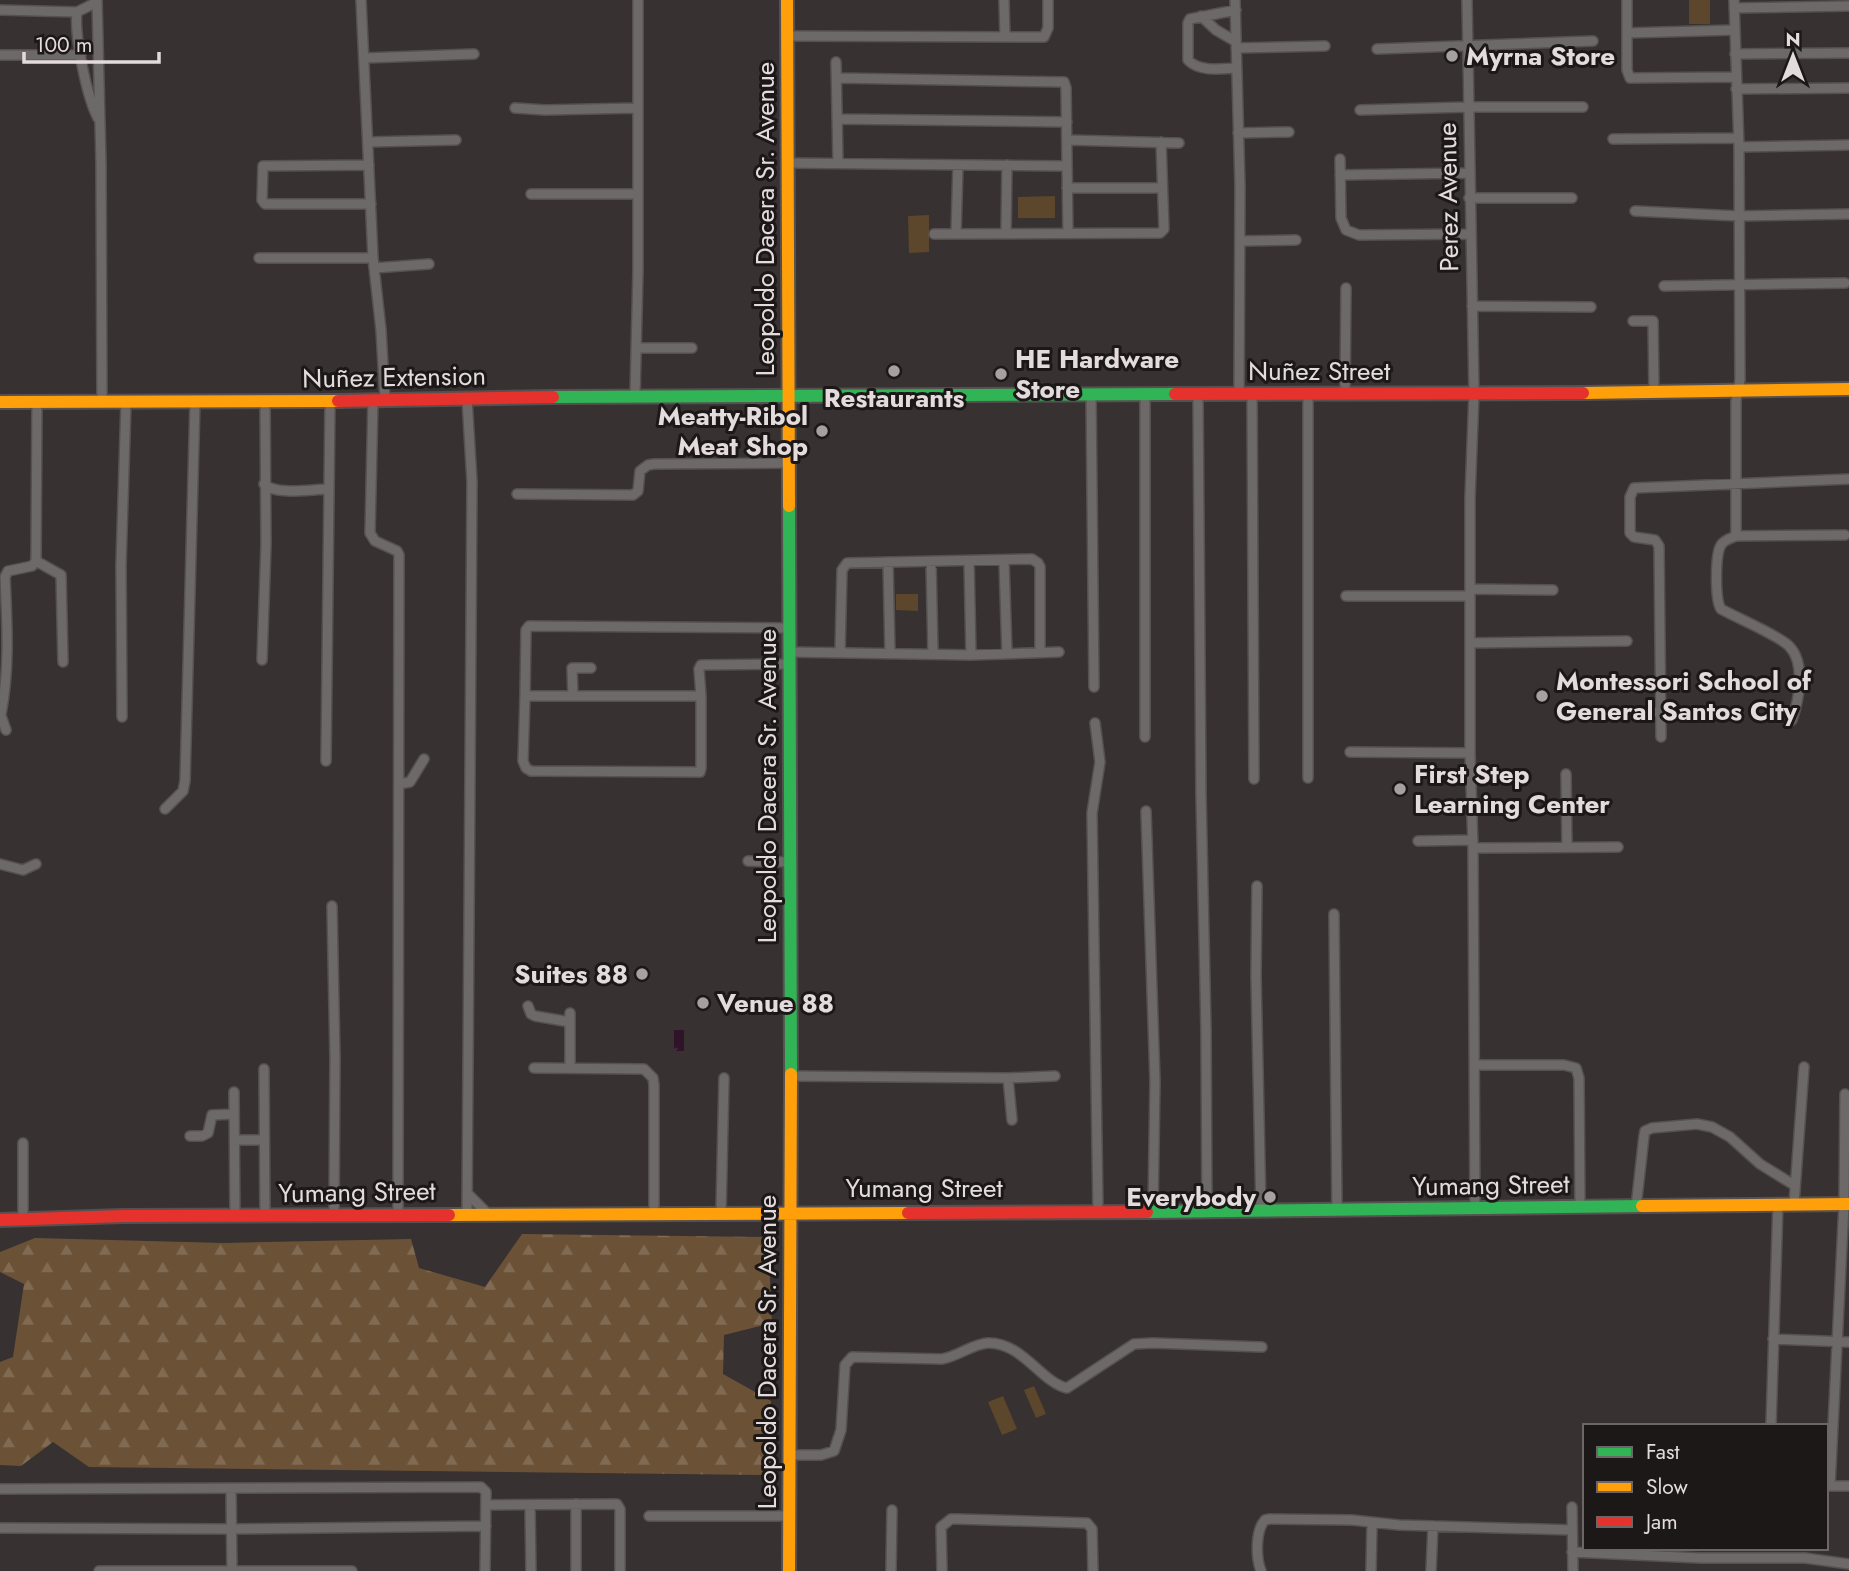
<svg xmlns="http://www.w3.org/2000/svg" width="1849" height="1571" viewBox="0 0 1849 1571" font-family="Jost,sans-serif">
<defs>
<pattern id="forest-firs" width="22" height="20" patternUnits="userSpaceOnUse" patternTransform="scale(1.75)"><rect width="22" height="20" fill="#6b5236"/><path d="M5 1l3.5 6h-7zM16 11l3.5 6h-7z" fill="#806a52"/></pattern>
<pattern id="water-ripples" width="26" height="14" patternUnits="userSpaceOnUse" patternTransform="scale(1.75)"><rect width="26" height="14" fill="#2e1329"/><path d="M2 4q2-2 4 0t4 0M15 11q2-2 4 0t4 0" fill="none" stroke="#4c3547"/></pattern>
</defs>
<rect width="100%" height="100%" fill="#373131"/>
<path fill="#5c462c" d="M1689,0H1710V24H1689Z
M1055,196V218H1018V197Z
M929,215V252L909,253L908,216Z
M896,594H918V611L896,610Z
M1034,1386L1046,1414L1036,1418L1024,1390Z
M1003,1396L1017,1429L1002,1435L988,1402Z"/>
<path fill="url(#forest-firs)" d="M522,1234L768,1237L772,1323L724,1335L723,1374L771,1401L770,1475L89,1467L53,1442L21,1466L0,1465V1362L13,1357L24,1284L0,1272V1252L35,1238L224,1243L411,1239L419,1268L485,1287Z"/>
<path fill="url(#water-ripples)" d="M674,1030H684V1051H674Z"/>
<g fill="none" stroke-linecap="round" stroke-linejoin="round">
<defs>
<path id="street" d="M97,0L101,164L102,402
M361,0L373,258L381,330L385,400
M1004,0L1005,37
M1235,0L1240,187L1239,394
M1467,0L1474,393L1470,498V753L1473,848L1475,1208
M1627,0V70L1630,78L1735,77
M1734,0L1739,147L1740,380L1736,401V536
M97,2L77,12C74,35 87,98 98,118
M1734,8L1849,6
M0,10L77,12
M1236,10L1190,19L1188,23V60C1199,72 1221,69 1236,68
M1201,16L1216,30L1235,41
M1627,33L1734,30
M787,36L1044,37L1048,28V0
M1236,48L1325,46
M1377,49L1593,41
M1735,54L1849,53
M0,55H81
M365,58L474,54
M836,62L838,163
M837,78L1064,82L1066,88L1068,233
M1736,89L1849,88
M515,108L545,110L637,108
M1360,110L1468,107H1583
M837,119L1067,122
M1238,133L1289,132
M1613,139L1738,138
M1067,140L1179,143
M368,142L456,140
M1739,147L1849,145
M1340,159L1341,218L1346,230L1359,235L1470,234
M787,163L1067,166
M369,165L263,166L262,200L265,204H371
M1340,175L1468,173
M1067,188H1161
M531,194H637
M1469,198H1572
M1635,211L1739,216L1849,214
M934,234L1160,233L1164,229L1161,142
M956,234L958,165
M1006,234L1007,165
M1240,241L1296,240
M259,258H373
M374,268L429,264
M1664,286L1845,283
M1472,306L1591,307
M1633,321H1653L1654,393
M636,348H692
M1345,393L1346,288
M1091,394L1094,687
M1145,394V737
M1198,394L1201,795L1206,1031L1207,1211
M1252,394L1254,779
M635,396L638,271V0
M373,400L370,533L375,541L397,551L399,555L398,1214
M264,484C277,496 311,489 329,489
M517,494L633,495L638,491L640,471L648,465L654,464L788,463
M36,561L37,402
M36,561L61,575L63,662
M969,561L971,655
M1004,561L1007,654
M888,562L890,654
M931,562L933,654
M1470,589L1553,590
M1346,596H1470
M789,628L529,626L526,630L525,696H701L699,669L701,665L789,664
M1470,643L1627,641
M789,652L971,655L1059,652
M840,653L842,570L847,563L1032,559L1038,563L1040,567V653
M262,660L266,544L265,401
M525,696L523,761L526,768L531,771L700,772L701,768V696
M573,696L572,668H591
M1631,712H1661
M0,713L6,730
M1,714C10,668 7,623 5,577L8,571L32,566L36,561
M122,717L121,565L126,402
M1792,720C1799,700 1806,663 1789,646C1778,635 1737,618 1721,609C1715,600 1715,555 1721,545C1724,540 1731,538 1736,536L1845,535
M1095,723L1100,762L1092,813L1098,1210
M1661,737L1659,546L1655,540L1634,537L1630,533V497L1634,488L1849,479
M1350,752L1470,753
M326,761L330,401
M1566,774L1567,847
M1308,778V393
M399,784L410,782L424,759
M165,809L183,791L185,781L195,402
M1146,811L1155,1081L1153,1211
M1418,841L1473,840
M1473,848L1618,847
M748,861L790,862
M0,864L23,870L36,864
M1257,886L1256,976L1261,1211
M332,906L335,1058L334,1215
M1334,914L1337,1210
M528,1006L531,1014L535,1016L570,1022
M1475,1065H1564L1576,1068L1579,1078L1580,1207
M534,1068L644,1069L653,1078L654,1085V1212
M570,1068V1013
M264,1069L265,1216
M790,1076L1008,1078L1055,1076
M1008,1078L1012,1120
M234,1092L235,1217
M190,1136H202L208,1133L212,1115L234,1114
M235,1140H264
M23,1143V1219
M468,1194L487,1213
M1794,1204L1804,1067
M1636,1207L1644,1136L1645,1131L1652,1128L1697,1124L1712,1127L1730,1137L1760,1164L1794,1185
M721,1212L724,1078
M467,1213L472,482L467,399
M1773,1339L1849,1342
M1771,1426L1778,1203
M789,1455H821L834,1451L841,1430L845,1365L852,1357L942,1359C959,1356 972,1344 988,1343C1022,1342 1042,1383 1067,1388L1134,1344L1153,1343L1262,1347
M1826,1486H1849
M1830,1486L1844,1204L1845,1094
M0,1489L481,1487L486,1492L485,1571
M231,1489L232,1571
M486,1505L617,1504L620,1509V1571
M530,1506L531,1571
M1572,1507L1573,1571
M649,1516H789
M0,1528L232,1529L486,1526
M1572,1552L1700,1558H1805L1849,1564
M99,1571H352
M576,1571V1504
M891,1571L892,1510
M942,1571L941,1527L951,1519H957L1087,1523L1092,1529L1093,1571
M1261,1571C1256,1558 1255,1531 1265,1520L1270,1519L1352,1520L1399,1525L1572,1530
M1371,1571L1372,1523
M1431,1571L1433,1526"/>
<path id="fast" d="M553,397L1175,394
M789,506L791,1074
M1147,1212L1642,1206"/>
<path id="slow" d="M787,0L789,506
M1583,393L1849,389
M0,402L338,401
M1642,1206L1849,1204
M449,1215L908,1213
M789,1571L791,1074"/>
<path id="jam" d="M1175,394L1583,393
M338,401L553,397
M908,1213L1147,1212
M0,1220L123,1216L449,1215"/>
</defs>
<use href="#street" stroke="#565050" stroke-width="12"/>
<use href="#fast" stroke="#565050" stroke-width="16"/>
<use href="#slow" stroke="#565050" stroke-width="16"/>
<use href="#jam" stroke="#565050" stroke-width="16"/>
<use href="#street" stroke="#6e6969" stroke-width="9"/>
<use href="#fast" stroke="#30b455" stroke-width="12"/>
<use href="#slow" stroke="#ff9f0a" stroke-width="12"/>
<use href="#jam" stroke="#e5322d" stroke-width="12"/>
</g>
<g fill="#a7a0a0" stroke="#1d1818" stroke-width="2.5">
<circle cx="1452" cy="56" r="7"/>
<circle cx="894" cy="371" r="7"/>
<circle cx="1001" cy="374" r="7"/>
<circle cx="822" cy="431" r="7"/>
<circle cx="1542" cy="696" r="7"/>
<circle cx="1400" cy="789" r="7"/>
<circle cx="642" cy="974" r="7"/>
<circle cx="703" cy="1003" r="7"/>
<circle cx="1270" cy="1197" r="7"/>
</g>
<g text-anchor="middle" stroke-width="6" stroke-linejoin="round" paint-order="stroke">
<g font-size="26" font-weight="bold" fill="#e4dcdc" stroke="#1d1818" text-anchor="start">
<text x="1466" y="65">Myrna Store</text>
<text x="1015" y="368">HE Hardware<tspan x="1015" dy="30">Store</tspan></text>
<text x="894" y="407" text-anchor="middle">Restaurants</text>
<text x="808" y="425" text-anchor="end">Meatty-Ribol<tspan x="808" dy="30">Meat Shop</tspan></text>
<text x="1556" y="690">Montessori School of<tspan x="1556" dy="30">General Santos City</tspan></text>
<text x="1414" y="783">First Step<tspan x="1414" dy="30">Learning Center</tspan></text>
<text x="628" y="983" text-anchor="end">Suites 88</text>
<text x="717" y="1012">Venue 88</text>
<text x="1256" y="1206" text-anchor="end">Everybody</text>
</g>
<g font-size="26" fill="#e4dcdc" stroke="#1d1818">
<text transform="translate(1448 197) rotate(-91)" y="9">Perez Avenue</text>
<text transform="translate(765 219) rotate(-90)" y="9">Leopoldo Dacera Sr. Avenue</text>
<text x="1319" y="380">Nuñez Street</text>
<text transform="translate(394 377) rotate(-1)" y="9">Nuñez Extension</text>
<text transform="translate(767 786) rotate(-90)" y="9">Leopoldo Dacera Sr. Avenue</text>
<text transform="translate(1491 1185) rotate(-1)" y="9">Yumang Street</text>
<text x="924" y="1197">Yumang Street</text>
<text transform="translate(357 1192) rotate(-1)" y="9">Yumang Street</text>
<text transform="translate(767 1352) rotate(-90)" y="9">Leopoldo Dacera Sr. Avenue</text>
</g>
</g>
<rect x="1583" y="1424" width="245" height="126" fill="#1d1818" stroke="#6d6666" stroke-width="2"/>
<rect x="1597" y="1447" width="35" height="10" fill="#30b455" stroke="#6d6666" stroke-width="2"/>
<text x="1646" y="1459" font-size="21" fill="#e4dcdc">Fast</text>
<rect x="1597" y="1482" width="35" height="10" fill="#ff9f0a" stroke="#6d6666" stroke-width="2"/>
<text x="1646" y="1494" font-size="21" fill="#e4dcdc">Slow</text>
<rect x="1597" y="1517" width="35" height="10" fill="#e5322d" stroke="#6d6666" stroke-width="2"/>
<text x="1646" y="1529" font-size="21" fill="#e4dcdc">Jam</text>
<g transform="translate(1793 56)" stroke="#1d1818" stroke-width="5" paint-order="stroke">
<path d="M0-5L12 26L0 18L-12 26Z" fill="#e4dcdc"/>
<text y="-10" font-size="19" font-weight="bold" text-anchor="middle" fill="#e4dcdc">N</text>
</g>
<path d="M24 52v10h135v-10" fill="none" stroke="#e4dcdc" stroke-width="3.5"/>
<text x="35" y="52" font-size="21" fill="#e4dcdc" stroke="#1d1818" stroke-width="5" paint-order="stroke">100 m</text>
</svg>
